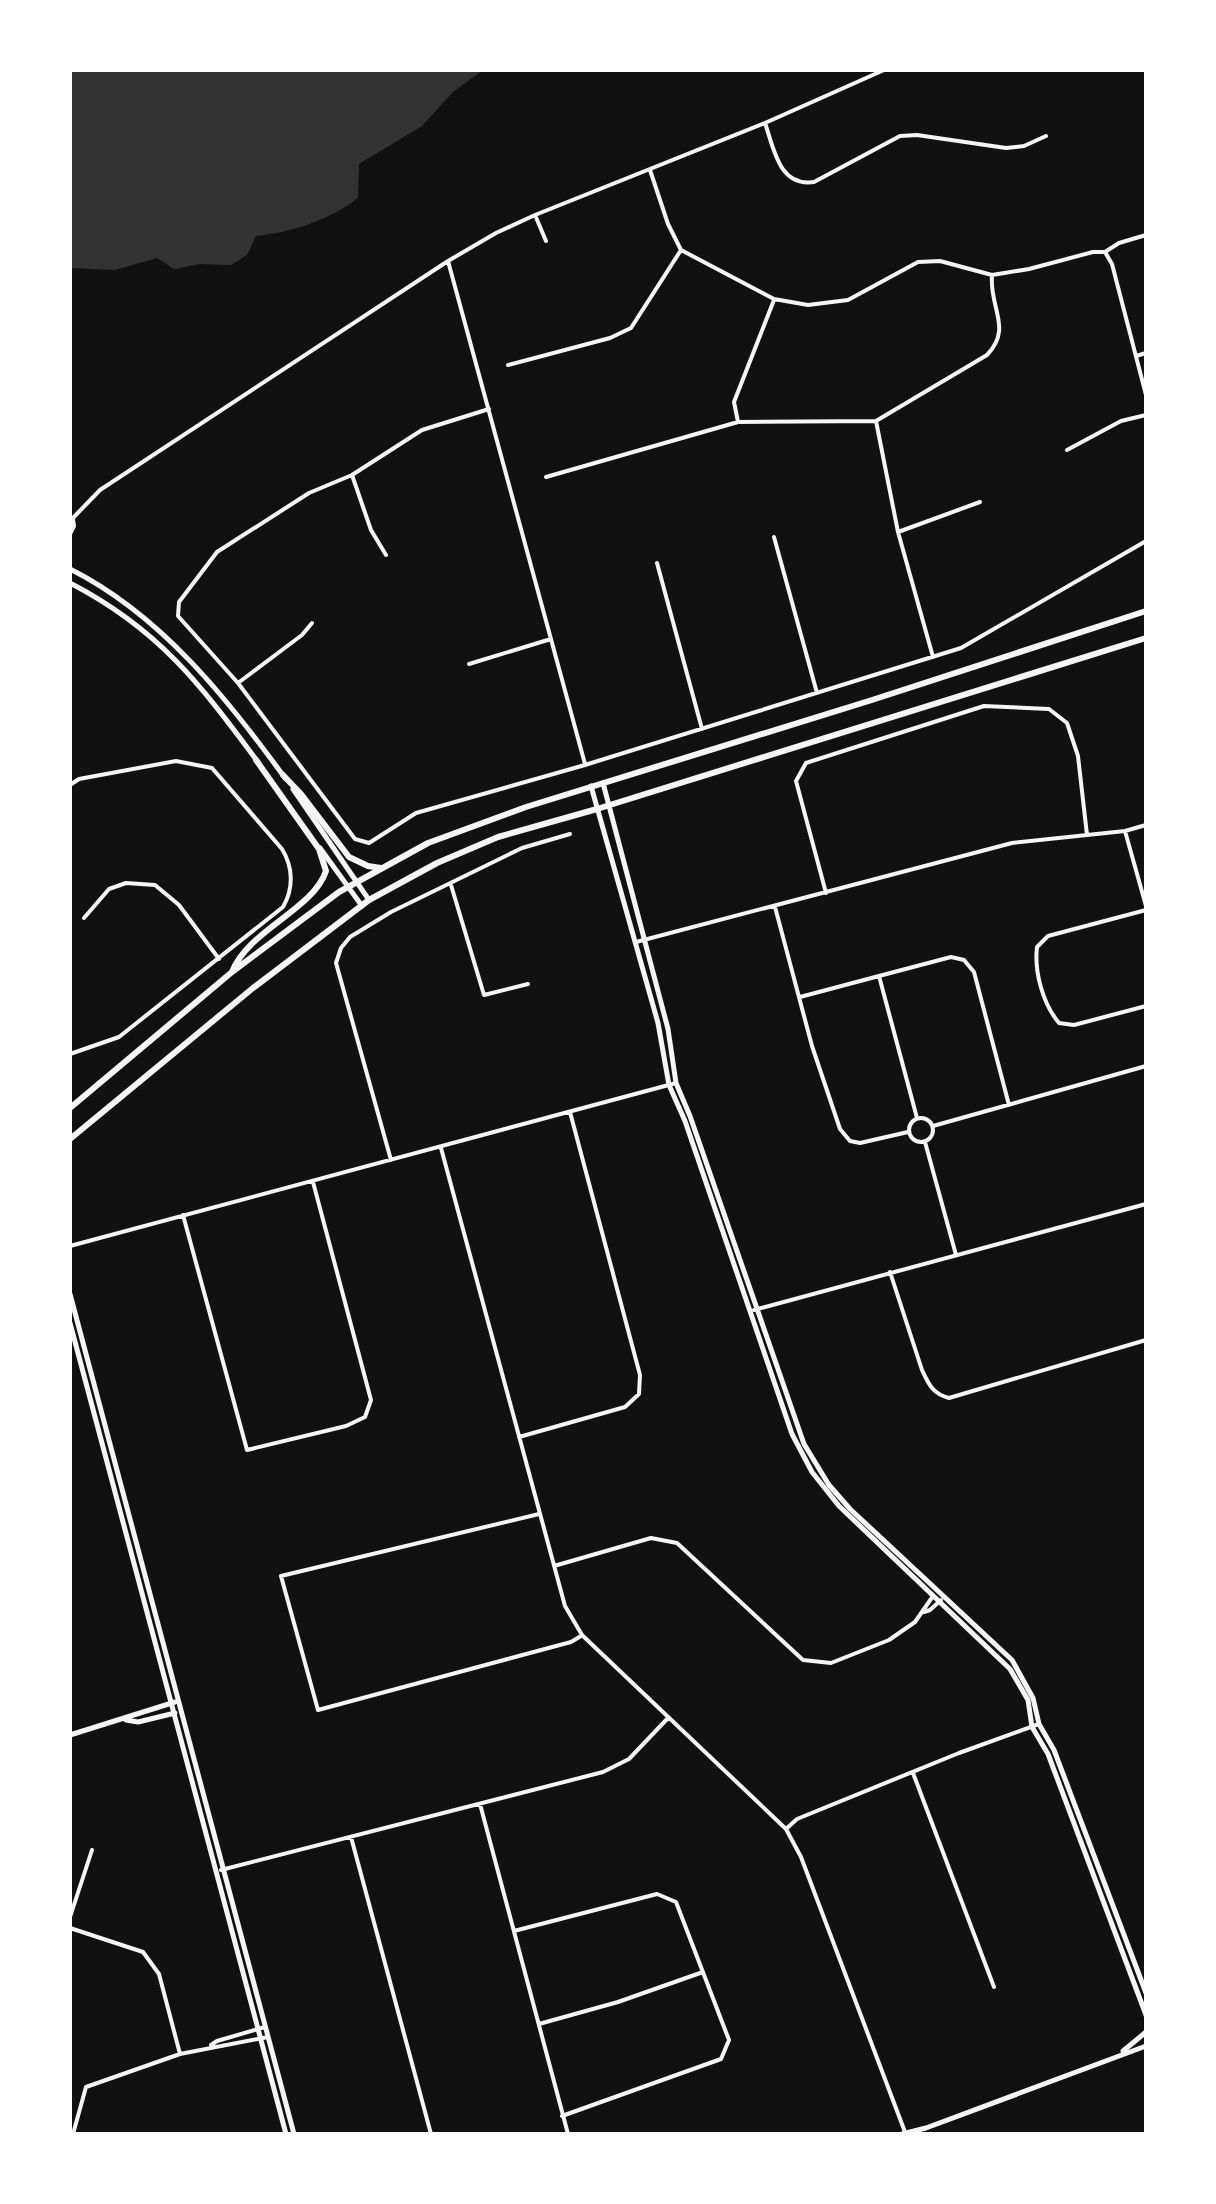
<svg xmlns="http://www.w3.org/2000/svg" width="1216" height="2204" viewBox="0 0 1216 2204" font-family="Roboto,sans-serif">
<rect width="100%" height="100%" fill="#111"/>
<path fill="#333" d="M70,70H483L453,92L422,126L359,164L358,198C329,220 293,232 256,236L247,255L231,265L200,264L174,269L157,258L115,270L70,268Z"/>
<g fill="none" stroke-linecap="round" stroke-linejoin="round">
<path stroke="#f5f5f5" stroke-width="4" d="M765,123C774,149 779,187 814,182L900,136L917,135L1006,148L1024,146L1046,136
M650,170L668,224L681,250L774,299L808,305L848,300L918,262L940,261L992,275L1029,269L1093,252H1105L1112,264L1146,395
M535,215L546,241
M1105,252L1119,243L1146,235
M448,261L585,764
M1136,356L1146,353
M508,365L610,338L631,328L681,250
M489,409L422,430L352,475L309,493L217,552L179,602L178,616L238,683L355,839L369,843L416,813L585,765L961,648L1146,541
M876,421L898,532L933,657
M738,422L734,402L774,300
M1067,450L1121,421L1146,415
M352,475L371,530L386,555
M546,477L738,422L876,421L987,355C1013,328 989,308 992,275
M70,521L100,490L448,261L496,233L535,215L765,123L884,70
M898,532L980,502
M70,534L74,526L73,519
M774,537L817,693
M657,563L702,729
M469,664L551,639
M238,683L302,635L312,623
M70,785L79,779L176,761L212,768L282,849C293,867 294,888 283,907L119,1037L70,1054
M1125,831L1146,906
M451,885L484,995L528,984
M826,893L796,781L806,763L984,706L1049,709L1067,723L1078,756L1087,835
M775,907L812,1046L840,1129L850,1141L860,1143L908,1132
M1146,910L1048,936L1037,947C1034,972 1043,1004 1059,1023L1074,1025L1146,1006
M84,918L109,889L126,883L155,885L179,905L219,959
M636,942L1012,843L1125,831L1146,825
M879,976L951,957L964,960L974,972L1009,1105
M800,997L879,976L917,1118
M909 1130a12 12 0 1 1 24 0a12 12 0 1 1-24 0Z
M933,1126L1146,1066
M925,1142L956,1255
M441,1148L565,1606L582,1635L786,1829L801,1857L905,2132
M391,1160L336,963L341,948L350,937L391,912L522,848L570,834
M183,1215L247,1450L346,1426L365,1417L371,1400L313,1182
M70,1246L676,1083
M890,1272L922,1370C929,1385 933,1394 949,1398L1146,1340
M754,1310L1146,1204
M519,1437L625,1407L639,1394L640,1375L570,1112
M539,1514L281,1576L318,1710L571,1642L581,1636
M554,1566L651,1538L677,1543L803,1660L831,1663L889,1640L915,1622L933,1596
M924,1612L930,1610L941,1600
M913,1773L994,1987
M480,1804L568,2134
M786,1829L797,1819L959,1753L1039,1724
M351,1837L431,2134
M221,1870L603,1772L629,1759L668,1718
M70,1917L92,1850
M70,1928L143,1952L159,1974L180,2054
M514,1931L657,1894L676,1902L729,2040L721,2059L562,2116
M539,2024L618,2002L703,1972
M211,2045L217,2041L265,2027
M73,2134L86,2087L180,2054L268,2037"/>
<path stroke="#f5f5f5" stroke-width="5" d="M603,783L668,1029L676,1083L690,1116L804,1444L829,1485L850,1509L1012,1660L1033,1698L1039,1724L1054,1750L1146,1993
M591,786L658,1023L669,1085L685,1121L792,1434L812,1472L839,1506L1010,1669L1028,1700L1032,1727L1048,1754L1146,2015
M126,1720L138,1722L175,1713
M70,1735L175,1702
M1123,2051L1146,2032
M902,2134L926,2128L1146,2046"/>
<path stroke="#f5f5f5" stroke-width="5" d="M70,569C160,614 227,698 285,778
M70,583C159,629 200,684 258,762
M293,789L369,900
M320,848L362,906
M70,1294L294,2134
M70,1323L286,2134"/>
<path stroke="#f5f5f5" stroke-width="6" d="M283,775L301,794L349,857L368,866L381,868
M232,972C248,930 313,910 326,871L319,849L256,760
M70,1108L232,972L339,892L428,843L526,807L872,700L1146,611
M70,1139L253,988L369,900L437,863L498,837L597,809L1146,638"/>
</g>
<rect width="1216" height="2204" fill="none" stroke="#ffffff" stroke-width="144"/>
</svg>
